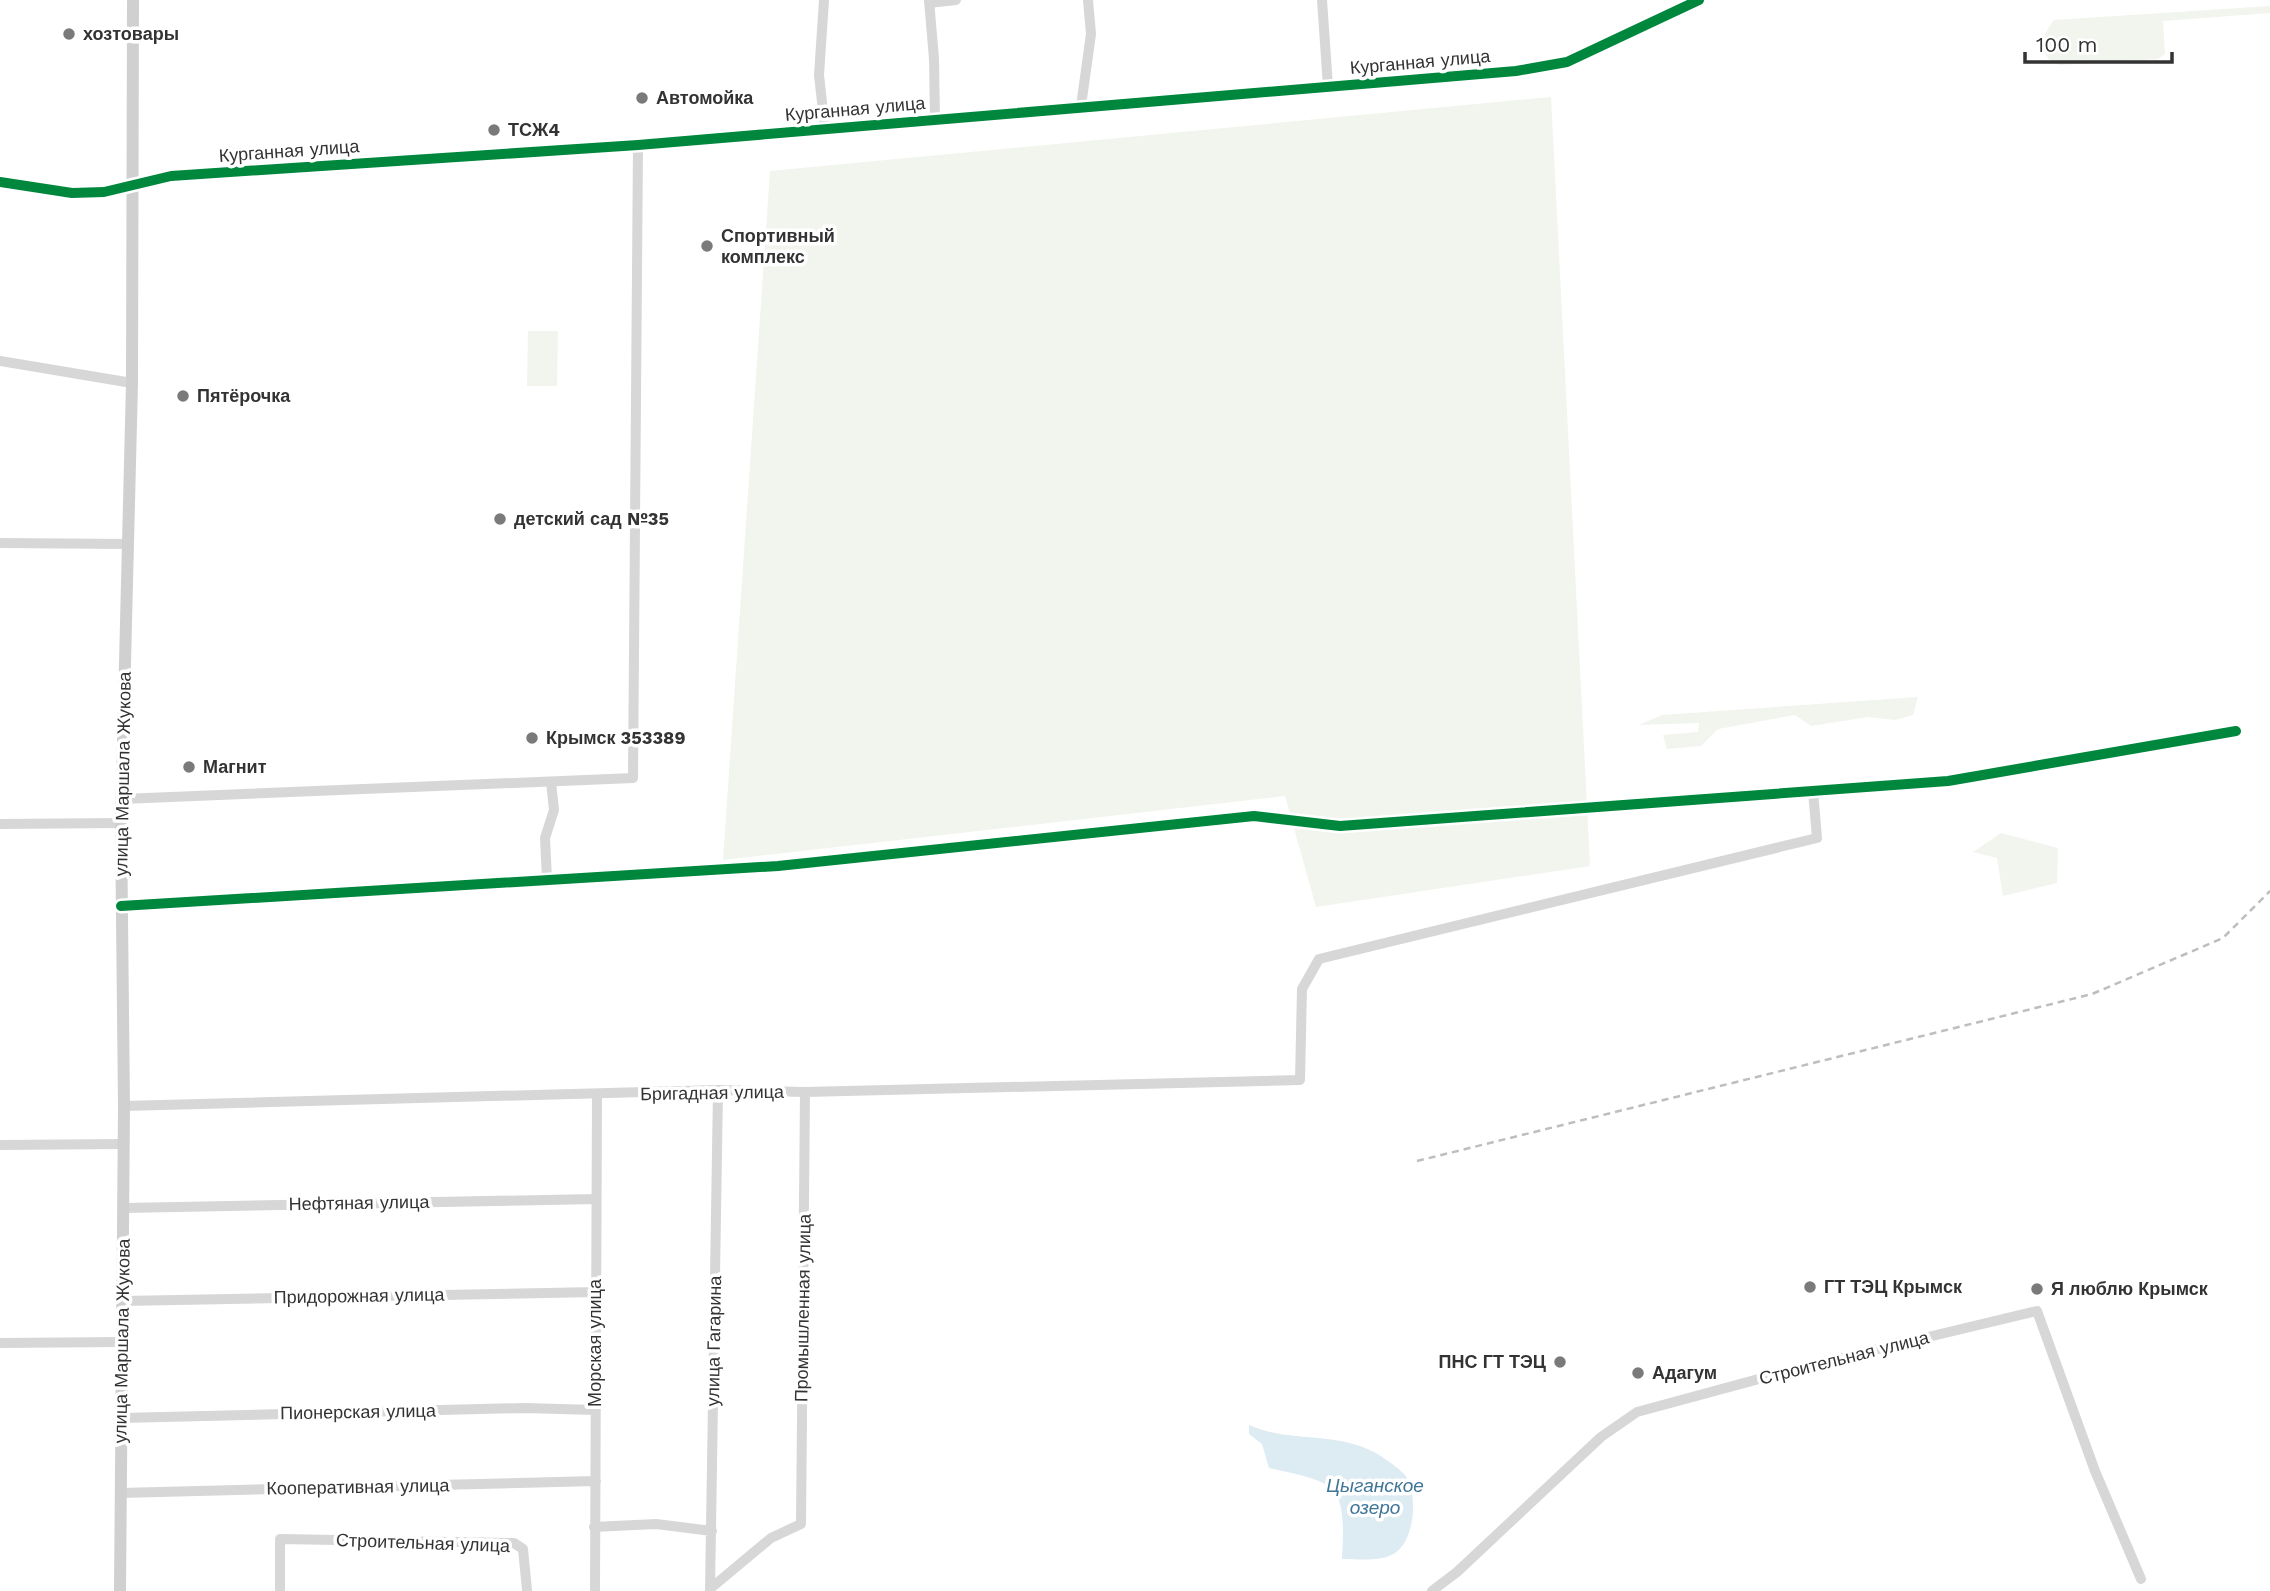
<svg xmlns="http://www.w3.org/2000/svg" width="2270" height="1591" viewBox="0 0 2270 1591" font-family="'Work Sans',sans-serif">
<rect width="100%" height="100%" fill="#fff"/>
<path fill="#f1f5ed" d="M2270,6V13L2163,21L2165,54L2158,59L2060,65L2052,63C2039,49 2043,34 2054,20Z
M1551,97L1590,866L1316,907L1285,796L723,860L770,171Z
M528,331H558L557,386H527Z
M1918,697L1913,715L1895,720L1868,717L1811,726L1795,715L1718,729L1701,746L1667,749L1663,735L1698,732L1699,723L1639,725L1662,715Z
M2001,833L2058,848L2057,883L2003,896L1997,858L1973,852Z"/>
<path fill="#ddebf3" d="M1249,1425C1289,1443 1334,1431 1374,1452C1383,1457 1397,1467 1404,1474C1419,1492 1415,1540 1395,1553C1382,1562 1357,1559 1342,1559C1346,1485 1340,1483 1269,1468L1262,1444L1249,1434Z"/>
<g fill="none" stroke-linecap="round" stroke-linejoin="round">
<path stroke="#d7d7d7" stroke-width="10" d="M824,0L819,75L825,129
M929,0L934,59L935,120
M1322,0L1328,87
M929,3L956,0
M1081,106L1091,34L1088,0
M0,182L72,193L104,192L171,176L638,145L1516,71L1567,62L1699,0
M0,361L132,383
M0,543L128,544
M122,799L633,778L638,145
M0,824L121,823
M547,880L545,838L554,810L551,782
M121,906L778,866L1254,816L1340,826L1948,781L2236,731
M124,1106L718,1090L805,1092L1300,1080L1302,989L1319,959L1817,838L1813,791
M0,1145L124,1144
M124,1208L595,1199
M123,1301L596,1292
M0,1343L122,1342
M122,1418L525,1408L595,1410
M120,1493L596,1481
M594,1527L656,1524L712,1531
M711,1588L771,1538L801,1524L805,1092
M710,1590L718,1090
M280,1591V1539L514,1543L523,1549L527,1590
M595,1591L597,1095
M1432,1591L1457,1572L1601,1437L1637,1412L1803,1367L2037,1311L2095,1471L2141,1579"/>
<path stroke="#d0d0d0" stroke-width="12" d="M120,1591L124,1106L121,823L132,383L133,0"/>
<path stroke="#bebebe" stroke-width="2.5" stroke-dasharray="7 5" stroke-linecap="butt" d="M1417,1161L2092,994L2223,938L2270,891"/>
<defs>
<path id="cycleway" d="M0,182L72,193L104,192L171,176L638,145L1516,71L1567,62L1699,0
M121,906L778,866L1254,816L1340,826L1948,781L2236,731"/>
</defs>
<use href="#cycleway" stroke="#fff" stroke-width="15"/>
<use href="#cycleway" stroke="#00873e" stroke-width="10"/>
</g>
<g fill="#7a7a7a" stroke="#fff" stroke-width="2.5">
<circle cx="69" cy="34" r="7"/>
<circle cx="642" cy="98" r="7"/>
<circle cx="494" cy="130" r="7"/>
<circle cx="707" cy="246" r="7"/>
<circle cx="183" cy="396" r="7"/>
<circle cx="500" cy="519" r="7"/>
<circle cx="532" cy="738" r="7"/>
<circle cx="189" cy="767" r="7"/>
<circle cx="1810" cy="1287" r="7"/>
<circle cx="2037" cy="1289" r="7"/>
<circle cx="1560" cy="1362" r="7"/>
<circle cx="1638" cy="1373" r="7"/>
</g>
<g text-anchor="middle" stroke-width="7" stroke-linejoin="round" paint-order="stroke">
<g font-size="18" font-weight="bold" fill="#333" stroke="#fff" text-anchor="start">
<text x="83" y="40">хозтовары</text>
<text x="656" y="104">Автомойка</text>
<text x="508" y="136">ТСЖ4</text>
<text x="721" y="242">Спортивный<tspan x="721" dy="21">комплекс</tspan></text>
<text x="197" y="402">Пятёрочка</text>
<text x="514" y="525">детский сад №35</text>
<text x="546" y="744">Крымск 353389</text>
<text x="203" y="773">Магнит</text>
<text x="1824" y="1293">ГТ ТЭЦ Крымск</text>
<text x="2051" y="1295">Я люблю Крымск</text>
<text x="1546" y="1368" text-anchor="end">ПНС ГТ ТЭЦ</text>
<text x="1652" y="1379">Адагум</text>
</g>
<g font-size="18" fill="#333" stroke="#fff">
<text transform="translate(1420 62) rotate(-5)" y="6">Курганная улица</text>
<text transform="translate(855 109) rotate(-5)" y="6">Курганная улица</text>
<text transform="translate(289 151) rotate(-4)" y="6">Курганная улица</text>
<text transform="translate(123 774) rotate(-89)" y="6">улица Маршала Жукова</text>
<text transform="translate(712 1093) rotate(-1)" y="6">Бригадная улица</text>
<text transform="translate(359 1203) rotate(-1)" y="6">Нефтяная улица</text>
<text transform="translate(359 1296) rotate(-1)" y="6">Придорожная улица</text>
<text transform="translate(803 1308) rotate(-89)" y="6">Промышленная улица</text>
<text transform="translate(122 1341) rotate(-89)" y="6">улица Маршала Жукова</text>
<text transform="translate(714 1341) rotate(-89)" y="6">улица Гагарина</text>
<text transform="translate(595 1343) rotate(-90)" y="6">Морская улица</text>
<text transform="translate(1844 1358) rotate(-14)" y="6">Строительная улица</text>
<text transform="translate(358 1412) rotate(-1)" y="6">Пионерская улица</text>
<text transform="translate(358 1487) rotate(-1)" y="6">Кооперативная улица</text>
<text transform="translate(423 1543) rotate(2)" y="6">Строительная улица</text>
</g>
<g font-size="19" font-style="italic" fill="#3f7597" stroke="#fff">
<text x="1375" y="1492">Цыганское<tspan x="1375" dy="22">озеро</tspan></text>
</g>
</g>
<path d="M2025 52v10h147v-10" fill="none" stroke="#333333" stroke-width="3.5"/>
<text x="2036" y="52" font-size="21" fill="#333333" stroke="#ffffff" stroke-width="5" paint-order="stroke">100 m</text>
</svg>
